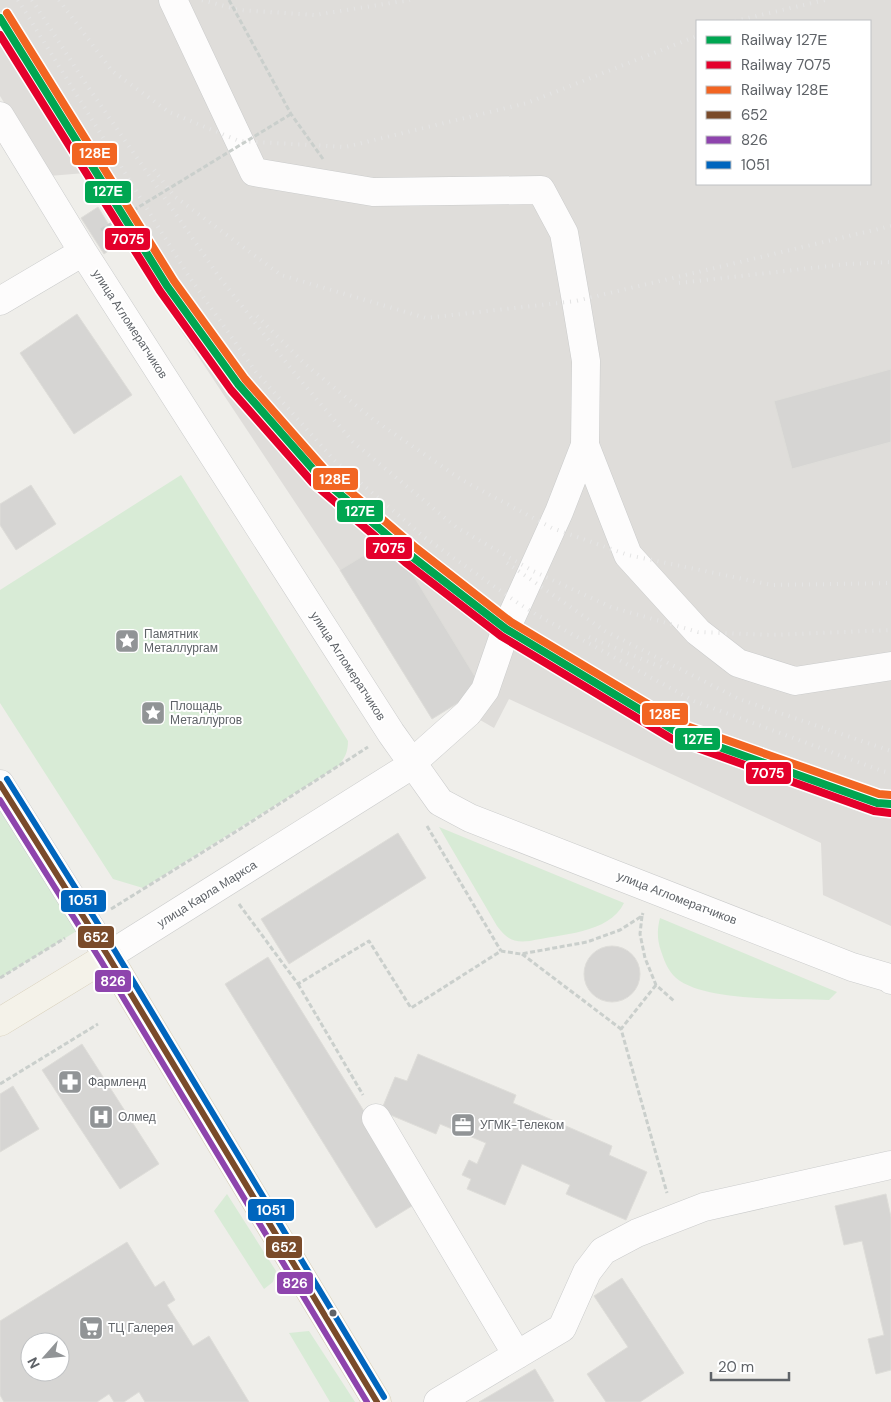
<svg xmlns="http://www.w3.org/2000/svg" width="891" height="1402" viewBox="0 0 891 1402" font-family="'DM Sans',sans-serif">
<rect width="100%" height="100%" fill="#efeeea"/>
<path fill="#dfddda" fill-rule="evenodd" d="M0,0H891V926L823,895L821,843L509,699L494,728L468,713L457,703L432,719L340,570L170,314L85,173L49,176L0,96ZM697,21H870V184H697Z"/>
<path fill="#d8ebd6" d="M181,475L348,741C348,752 345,758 338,766L143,888L113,879L0,703V590Z
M0,784L88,924L0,978Z
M439,827L624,903C609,934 560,934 530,941C513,943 507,939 497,926Z
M660,918L837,992L829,1000C793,998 698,1003 673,975C667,968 664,960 661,951C657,940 657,929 660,918Z
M227,1194L276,1271L273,1282L264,1289L214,1211Z
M309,1331L355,1402H330L289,1333Z"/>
<path fill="#d6d5d3" stroke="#deddd9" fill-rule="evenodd" d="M98,207L120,243L104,254L81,218Z
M77,314L132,395L74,434L20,353Z
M891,369V442L792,469L774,401Z
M31,485L56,524L16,550L0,525V504Z
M391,539L482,688L432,719L340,570Z
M398,833L426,878L289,964L261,919Z
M584 974a28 28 0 1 1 56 0a28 28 0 1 1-56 0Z
M268,957L420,1201L376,1228L225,984Z
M82,1044L159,1164L120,1189L42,1070Z
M418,1054L516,1095L513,1103L612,1146L609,1155L647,1172L626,1220L566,1194L570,1185L522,1164L505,1205L467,1189L471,1179L462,1175L469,1160L477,1164L486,1143L440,1124L436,1134L381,1111L395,1077L407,1081Z
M13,1086L39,1129L0,1152V1094Z
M886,1194L891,1217V1370L876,1374L868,1339L884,1335L862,1241L844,1245L835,1206Z
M127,1242L155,1287L164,1281L175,1300L167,1305L193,1346L209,1336L249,1402H145L139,1392L124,1402H114L109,1394L97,1402H4L0,1395V1321ZM30,1342H60V1372H30Z
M622,1278L684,1373L640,1402H606L587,1374L628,1347L594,1296Z
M535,1369L554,1401L552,1402H479Z"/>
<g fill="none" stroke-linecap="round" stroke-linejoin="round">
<defs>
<path id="minor" d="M0,116L83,252L391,733L440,802L470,818L852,967L890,978L891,980
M0,301L83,252
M585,445L628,555L698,632L738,663L795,681L891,666
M0,784L108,956L404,770L468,713L485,690L506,629L559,512L585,445L586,361L576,301L564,233L541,190L373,192L254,172L173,0
M376,1118L517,1355
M438,1402L562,1328L587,1272L603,1251L637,1233L704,1207L891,1165"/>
<path id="major" d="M0,1022L108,956L377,1402"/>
</defs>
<use href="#minor" stroke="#cbcccc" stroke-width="29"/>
<use href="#major" stroke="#d7ceb8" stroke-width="29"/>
<path stroke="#cacfcc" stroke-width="3" stroke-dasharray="5 2.5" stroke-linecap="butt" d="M427,826L501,951
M239,904L298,984L369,941L411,1008L501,951L521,954L587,942L620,930L642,916L643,913
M111,909L240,829L368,747
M642,916L640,934L645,958L656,985L675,1002
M522,954L621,1029
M0,978L65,938
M298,984L363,1095
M656,985L621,1029L667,1193
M0,1084L98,1024"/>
<use href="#minor" stroke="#fdfcfc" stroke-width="28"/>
<use href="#major" stroke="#f4f2e9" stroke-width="28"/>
<path stroke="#e4e4e4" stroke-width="4" stroke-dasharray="1 6" stroke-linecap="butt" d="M18,0L188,275L256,372L334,460L424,537L518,603L537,615L694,701L882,771L891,773
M32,0L86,84L220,278L296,375L353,442L456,527L533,571L611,607L698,632L771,635L891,630
M59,0L112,71L169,112L239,141L345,147L527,103L697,36
M202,0L239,10L315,15L410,0
M735,21L825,0
M154,170L174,196L281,275L426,318L576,301L891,226
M679,283L847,264L891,262
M257,316L305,364L374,420L462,480L552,528L628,555L772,585L891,583
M507,563L605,631L739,699L891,751
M589,637L661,667"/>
<path stroke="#cacfcc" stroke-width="3" stroke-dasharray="5 2.5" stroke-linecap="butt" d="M229,0L291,114L323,159
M101,230L291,114"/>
<defs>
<path id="bus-1" d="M0,784L108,956L377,1402"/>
<path id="bus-2" d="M0,800L101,961L367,1402"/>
<path id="bus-3" d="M7,779L115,951L384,1397"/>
</defs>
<use href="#bus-1" stroke="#fff" stroke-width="10"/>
<use href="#bus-2" stroke="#fff" stroke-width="10"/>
<use href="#bus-3" stroke="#fff" stroke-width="10"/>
<use href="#bus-1" stroke="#7a4b2a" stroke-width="6"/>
<use href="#bus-2" stroke="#8e44ad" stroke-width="6"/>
<use href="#bus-3" stroke="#0065bd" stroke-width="6"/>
<defs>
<path id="rail-1" d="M0,18L167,286L238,384L319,476L410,555L506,629L677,732L877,803L891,804"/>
<path id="rail-2" d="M0,35L160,291L231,390L313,483L405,562L501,636L672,739L874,811L890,813"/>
<path id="rail-3" d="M7,13L174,281L245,379L325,470L416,548L511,622L681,724L879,794L891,795"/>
</defs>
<use href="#rail-1" stroke="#fff" stroke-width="11"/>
<use href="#rail-2" stroke="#fff" stroke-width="11"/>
<use href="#rail-3" stroke="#fff" stroke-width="11"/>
<use href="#rail-1" stroke="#00a651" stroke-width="8"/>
<use href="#rail-2" stroke="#e4002b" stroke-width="8"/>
<use href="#rail-3" stroke="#f26522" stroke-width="8"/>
</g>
<defs>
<symbol id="sight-square" viewBox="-11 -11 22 22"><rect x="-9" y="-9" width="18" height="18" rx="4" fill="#919496" stroke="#fff"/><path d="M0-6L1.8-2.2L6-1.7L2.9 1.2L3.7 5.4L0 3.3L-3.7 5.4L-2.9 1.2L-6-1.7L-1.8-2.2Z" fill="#fff"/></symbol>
<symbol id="pharmacy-square" viewBox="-11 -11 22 22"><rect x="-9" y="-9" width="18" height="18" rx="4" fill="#919496" stroke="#fff"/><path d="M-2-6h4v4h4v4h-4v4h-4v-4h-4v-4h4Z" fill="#fff"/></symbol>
<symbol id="hospital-square" viewBox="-11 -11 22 22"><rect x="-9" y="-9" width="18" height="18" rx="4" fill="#919496" stroke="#fff"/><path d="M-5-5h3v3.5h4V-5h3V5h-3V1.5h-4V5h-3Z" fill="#fff"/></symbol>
<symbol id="office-square" viewBox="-11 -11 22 22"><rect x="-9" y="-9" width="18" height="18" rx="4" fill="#919496" stroke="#fff"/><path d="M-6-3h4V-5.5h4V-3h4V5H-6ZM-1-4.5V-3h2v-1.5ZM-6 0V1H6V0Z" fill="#fff"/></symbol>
<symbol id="supermarket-square" viewBox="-11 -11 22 22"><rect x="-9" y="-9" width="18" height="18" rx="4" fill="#919496" stroke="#fff"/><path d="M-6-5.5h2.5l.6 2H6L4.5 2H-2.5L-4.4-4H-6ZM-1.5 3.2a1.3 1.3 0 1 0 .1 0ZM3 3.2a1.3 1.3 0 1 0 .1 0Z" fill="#fff"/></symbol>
</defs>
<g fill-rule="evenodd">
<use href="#sight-square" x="113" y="627" width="28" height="28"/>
<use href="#sight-square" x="139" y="699" width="28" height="28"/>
<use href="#pharmacy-square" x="56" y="1068" width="28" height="28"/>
<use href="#hospital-square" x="87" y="1103" width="28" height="28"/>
<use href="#office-square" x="449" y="1111" width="28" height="28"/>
<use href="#supermarket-square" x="77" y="1314" width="28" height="28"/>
</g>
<circle fill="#5f6368" stroke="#fff" stroke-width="2" cx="333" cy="1313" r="4.5"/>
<g text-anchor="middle" stroke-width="4" stroke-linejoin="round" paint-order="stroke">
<g font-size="12" fill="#5f6368" stroke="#fff">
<text transform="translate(130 324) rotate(57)" y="4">улица Агломератчиков</text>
<text transform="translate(348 666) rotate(57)" y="4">улица Агломератчиков</text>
<text transform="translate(207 894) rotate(-32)" y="4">улица Карла Маркса</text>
<text transform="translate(677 898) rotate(21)" y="4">улица Агломератчиков</text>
</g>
<g font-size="12" fill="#5f6368" stroke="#fff" text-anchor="start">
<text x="144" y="638">Памятник<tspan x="144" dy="14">Металлургам</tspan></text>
<text x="170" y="710">Площадь<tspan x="170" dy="14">Металлургов</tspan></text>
<text x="88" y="1086">Фармленд</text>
<text x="118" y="1121">Олмед</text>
<text x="480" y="1129">УГМК-Телеком</text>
<text x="108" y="1332">ТЦ Галерея</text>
</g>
</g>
<g stroke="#fff" stroke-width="2">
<rect x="71" y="142" width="47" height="24" rx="5" fill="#f26522"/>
<rect x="84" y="180" width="48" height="24" rx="5" fill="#00a651"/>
<rect x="104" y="227" width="47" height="24" rx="5" fill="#e4002b"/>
<rect x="312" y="467" width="47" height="24" rx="5" fill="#f26522"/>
<rect x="336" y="499" width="48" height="24" rx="5" fill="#00a651"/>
<rect x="365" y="536" width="48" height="24" rx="5" fill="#e4002b"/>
<rect x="641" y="702" width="48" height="24" rx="5" fill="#f26522"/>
<rect x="674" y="727" width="47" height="24" rx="5" fill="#00a651"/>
<rect x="745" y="761" width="47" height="24" rx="5" fill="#e4002b"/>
<rect x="60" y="889" width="47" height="24" rx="5" fill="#0065bd"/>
<rect x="77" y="925" width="38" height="24" rx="5" fill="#7a4b2a"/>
<rect x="94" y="969" width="38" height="24" rx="5" fill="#8e44ad"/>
<rect x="247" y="1198" width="48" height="24" rx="5" fill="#0065bd"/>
<rect x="265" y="1235" width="38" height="24" rx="5" fill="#7a4b2a"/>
<rect x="276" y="1271" width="38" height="24" rx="5" fill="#8e44ad"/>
</g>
<g font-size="14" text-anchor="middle" font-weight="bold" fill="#fff">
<text x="95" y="158">128Е</text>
<text x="108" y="196">127Е</text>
<text x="128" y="244">7075</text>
<text x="335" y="484">128Е</text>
<text x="360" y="516">127Е</text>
<text x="389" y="553">7075</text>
<text x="665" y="719">128Е</text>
<text x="698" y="744">127Е</text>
<text x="768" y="778">7075</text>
<text x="83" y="905">1051</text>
<text x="96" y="942">652</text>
<text x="113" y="986">826</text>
<text x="271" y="1215">1051</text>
<text x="284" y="1252">652</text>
<text x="295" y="1288">826</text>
</g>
<rect x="696" y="20" width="175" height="165" fill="#ffffff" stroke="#bfc1c3"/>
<rect x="706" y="36" width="25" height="8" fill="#00a651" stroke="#bfc1c3"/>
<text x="741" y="45" font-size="15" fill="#5f6368">Railway 127Е</text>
<rect x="706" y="61" width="25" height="8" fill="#e4002b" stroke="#bfc1c3"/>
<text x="741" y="70" font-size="15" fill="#5f6368">Railway 7075</text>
<rect x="706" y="86" width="25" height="8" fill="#f26522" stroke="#bfc1c3"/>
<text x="741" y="95" font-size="15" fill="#5f6368">Railway 128Е</text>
<rect x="706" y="111" width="25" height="8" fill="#7a4b2a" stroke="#bfc1c3"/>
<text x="741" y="120" font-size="15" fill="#5f6368">652</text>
<rect x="706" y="136" width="25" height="8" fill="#8e44ad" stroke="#bfc1c3"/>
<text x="741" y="145" font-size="15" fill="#5f6368">826</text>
<rect x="706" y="161" width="25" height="8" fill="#0065bd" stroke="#bfc1c3"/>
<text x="741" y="170" font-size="15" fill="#5f6368">1051</text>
<g transform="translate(45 1357) rotate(243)"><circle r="24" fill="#ffffff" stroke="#bfc1c3"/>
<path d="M0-4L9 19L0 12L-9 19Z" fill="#919496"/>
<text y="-8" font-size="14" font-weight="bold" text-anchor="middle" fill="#5f6368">N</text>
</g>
<path d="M711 1372v8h78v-8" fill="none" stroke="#5f6368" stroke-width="2.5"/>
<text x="718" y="1372" font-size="15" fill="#5f6368" stroke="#ffffff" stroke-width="4" paint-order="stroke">20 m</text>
</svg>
